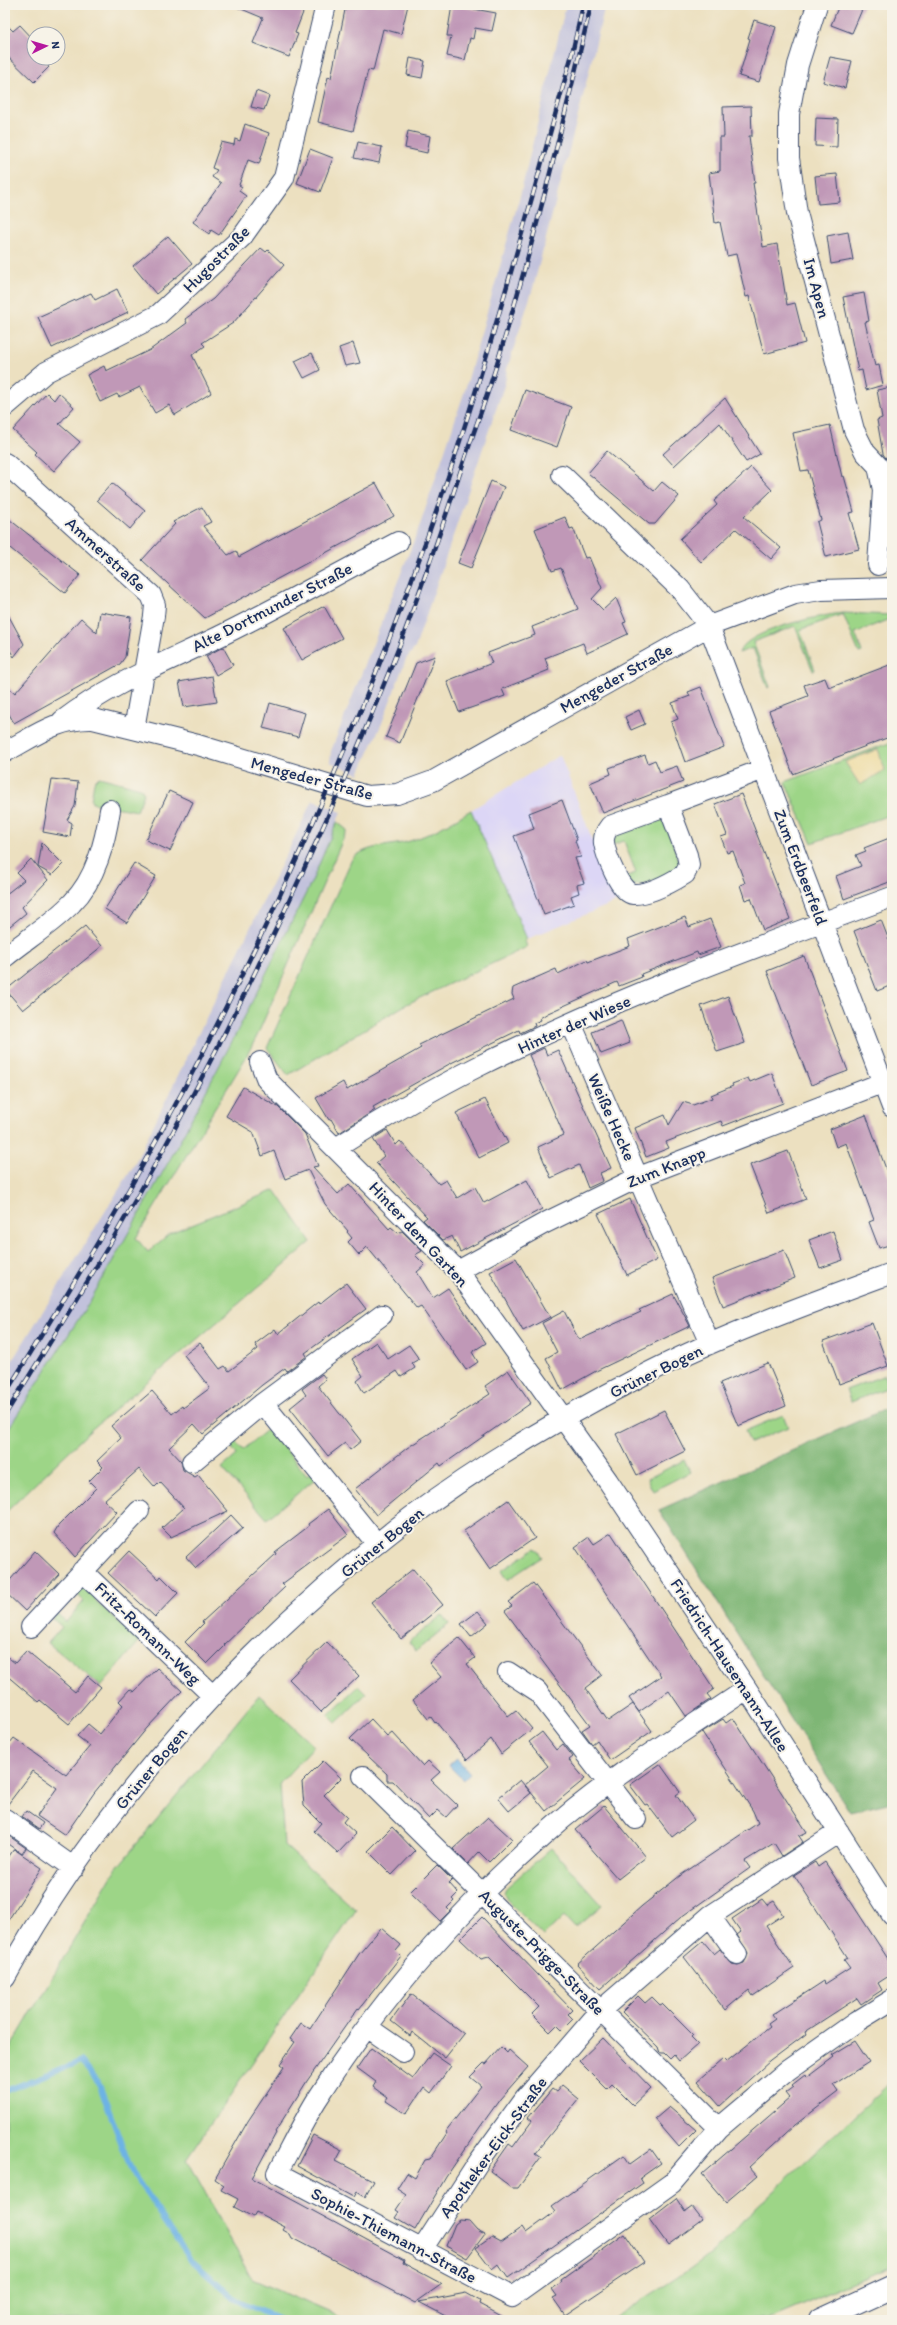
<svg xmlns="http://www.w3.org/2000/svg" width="897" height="2325" viewBox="0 0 897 2325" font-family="Itim,sans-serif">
<rect width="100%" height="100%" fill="#f7f3e8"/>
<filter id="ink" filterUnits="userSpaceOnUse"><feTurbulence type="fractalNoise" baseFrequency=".025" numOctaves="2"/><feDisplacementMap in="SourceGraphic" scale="8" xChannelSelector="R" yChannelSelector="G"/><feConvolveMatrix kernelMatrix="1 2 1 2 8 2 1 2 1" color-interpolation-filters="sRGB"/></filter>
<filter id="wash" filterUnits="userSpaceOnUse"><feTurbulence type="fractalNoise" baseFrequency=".012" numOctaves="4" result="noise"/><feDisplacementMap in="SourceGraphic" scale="16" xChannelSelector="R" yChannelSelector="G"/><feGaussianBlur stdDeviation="0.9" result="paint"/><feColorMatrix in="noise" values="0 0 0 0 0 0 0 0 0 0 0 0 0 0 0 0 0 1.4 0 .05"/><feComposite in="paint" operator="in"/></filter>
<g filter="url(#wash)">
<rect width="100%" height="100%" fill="#ece0c0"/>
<path fill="#dcd6f6" d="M560,755L616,902L527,939L471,810Z"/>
<path fill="#c2c2dc" d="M566,5H605L581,104L533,288L507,369L505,383L415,648L406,659L382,723L359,774L330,762L331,751L420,525L465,390L521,192Z
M313,800L341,812L312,881L237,1032L173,1154L90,1301L5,1434V1372L133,1167Z"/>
<path fill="#9dd587" stroke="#5c8272" d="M843,613L892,615V618L855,633L862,652L859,653L843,614L800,630L815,670L813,671L795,626L753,642L770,687L768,688L753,648L739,653C745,630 822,615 843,613Z
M892,742V814L812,843L785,782Z
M99,777L141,788L144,794L137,811L92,803L91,800L94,782Z
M471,810L527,939L525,941L527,947L407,1004L288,1075L267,1048L352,859C368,844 391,847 410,841C432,834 451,822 471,810Z
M659,819L665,821L680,864C671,876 647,886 632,885L624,877L636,873L624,841L612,845C616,826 643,824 659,819Z
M337,822L347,830L257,1036L245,1059L136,1238L148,1252L170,1233L275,1190L311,1242L92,1429L5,1513V1434L90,1301L173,1154L237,1032L312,881Z
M885,1375L889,1387L851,1402L846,1390Z
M783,1415L788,1427L750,1443L745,1431Z
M273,1425L278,1430L274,1434L307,1476L312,1472L316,1478L267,1519L222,1468L237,1455L229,1444L234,1440L243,1450Z
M684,1460L690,1472L653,1491L647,1479Z
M535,1548L542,1557L507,1580L501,1571Z
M83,1588H90L98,1595L95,1600L129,1632L133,1628L143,1637L101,1686L48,1643L62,1627L52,1618L56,1613L66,1622L84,1601L74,1592Z
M442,1615L449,1624L416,1651L409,1642Z
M358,1686L366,1694L336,1723L328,1715Z
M259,1695L314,1746L280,1783L284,1845L356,1910L187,2159L252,2279L347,2320H5V2057L116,1869Z
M551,1848L602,1905L575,1928L564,1916L543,1936L507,1900L504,1894L506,1888Z
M892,2081V2266L765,2320H611C660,2287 718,2258 753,2210Z"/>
<path fill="#7eb674" stroke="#4c7269" d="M892,1406V1802L850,1812L659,1510Z"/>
<path fill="#eeda9e" stroke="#84847e" d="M878,749L885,770L860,785L845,762Z"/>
<path fill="#6db3e4" stroke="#4471a1" d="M457,1759L470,1773L463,1780L449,1766Z"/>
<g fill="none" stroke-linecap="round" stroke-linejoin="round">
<path stroke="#6db3e4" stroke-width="5.5" d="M5,2091L81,2061L99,2084L132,2172L190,2259L237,2300L280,2320"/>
</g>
<g id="blocks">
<path fill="#c098b7" d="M232,5H306L295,33L298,34L289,57L253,43L263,18Z
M346,5H408L401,34L383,29L373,71L368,70L353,131L318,122L328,77L331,78Z
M452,5L496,13L492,31L475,28L473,39L470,38L465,60L447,56L451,36H447Z
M839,5H864L852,33L831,25Z
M754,20L776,27L759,82L739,76L750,39L748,38Z
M5,23L13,31L20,25L34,40V58H40L49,67L34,82L5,54Z
M830,57L852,61L845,88L823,82Z
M410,58L425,61L422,78L407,75Z
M256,91L269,96L264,110L251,107Z
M751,106L752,136H749L755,183H753L763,247L777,244L787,305L795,303L805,343L764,354L749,296L746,297L736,254L727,256L720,222L715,223L709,173L720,171V137H724L723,107Z
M816,118L838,119L837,147L815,146Z
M245,124L269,133L259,164L248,160L239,185L242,187L239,191L246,196L219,235L211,230L209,234L193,222L221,183L212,177L217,170L212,168L221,142L234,145L235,139L240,141Z
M408,131L430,136L427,153L405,148Z
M358,142L382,147L379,163L354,158Z
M310,149L333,158L320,192L297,183Z
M837,174L840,202L818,204L815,176Z
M848,232L853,260L831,264L827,236Z
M168,236L192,264L156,294L133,266Z
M261,248L266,252L268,250L284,265L233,323L202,343L205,346L192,355L211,393L175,415L169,405L155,413L140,387L119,397L117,394L100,402L87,375L104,366L106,371L150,350L187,323L185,319L213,299Z
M117,289L128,312L52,348L38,317L91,293L95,300Z
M864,293L869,321L865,322L875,366L879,365L883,385L866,390L862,370L858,371L843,297Z
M353,343L360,363L345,366L339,348Z
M312,353L320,370L304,378L295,361Z
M892,387V461H888L883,454L877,420L882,418L877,390Z
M525,390L571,407L557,447L511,430Z
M47,393L54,400L59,393L74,407L59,424L80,442L54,471L35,454L37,452L13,430Z
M725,398L760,454L746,462L720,423L674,466L663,454Z
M830,425L842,477L844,476L854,512L849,513L859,549L826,557L817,522L821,520L808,470L801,471L793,433Z
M607,451L654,491L662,482L679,496L655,524H649L588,473Z
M751,467L772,490L744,517L781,548L771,559L736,529L701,562L680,539L717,505L714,501Z
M491,481L504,487L471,568L458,563Z
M112,483L145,511L130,529L97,500Z
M376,483L394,516L205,618L142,560L175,524L173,522L202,507L211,522L203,526L228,555L236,551L239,557Z
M5,516L80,575L65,593L5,544Z
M565,517L570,529L573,528L585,558L589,557L602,588L592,599L603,610L616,598L626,622L623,623L628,634L587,653L583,643L545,658L549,670L502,689L505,696L459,712L447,681L492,663L488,653L535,635L532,627L578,609L561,568L552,571L535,529Z
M324,606L342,638L302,660L284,628Z
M5,609L24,644L14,657L5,642Z
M100,612L131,617L125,657L120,664L14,723L5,707V684L15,693L81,618L97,633Z
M223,647L233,665L216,675L206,656Z
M435,656L400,743L386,737L416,663Z
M892,664V736L793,774L769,711L808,696L804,685L825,678L829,688Z
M212,676L217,702L184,707L179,682Z
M701,687L724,747L685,762L671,722L678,719L672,703L690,696L688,692Z
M270,703L305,713L298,737L263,728Z
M639,710L645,724L631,730L625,717Z
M645,755L648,763L655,760L660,772L677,766L683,782L603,813L590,783L611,774L609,768Z
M52,779L78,782L75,806L67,820L72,823L70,837L43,832Z
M169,791L193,802L170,851L146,840Z
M741,794L790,919L763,930L751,898L745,900L740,885L745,883L733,851L727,853L721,837L727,835L715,804Z
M562,800L577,840L575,841L581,857L575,858L584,883L577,885L579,893L571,896L574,904L544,915L514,836L534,829L529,813Z
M892,837V881L844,899L836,876L861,866L856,855L866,851L864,848Z
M42,843L63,864L52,875L38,867Z
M31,859L48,880L22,907L26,913L5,930V895L24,880L17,873Z
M134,863L156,876L127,923L105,909Z
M685,917L689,927L710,919L721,947L698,955L697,952L641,974L642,977L619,986L617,982L548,1013L540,1018L541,1020L534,1023L535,1026L520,1033L519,1030L451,1063L373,1107L375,1110L339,1133L331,1119L329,1120L316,1098L343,1082L347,1090L421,1048L419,1045L514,999L512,994L513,988L556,969L558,974L587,960L588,962L630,946L628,939Z
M881,920L892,948V985L877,991L854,931Z
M85,926L102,946L23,1010L6,990Z
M804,956L848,1071L811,1085L767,971Z
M728,996L745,1043L717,1052L701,1006Z
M621,1020L630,1043L601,1054L592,1032Z
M544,1048L547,1055L558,1050L611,1168L600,1173L603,1181L588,1188L579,1165L551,1178L538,1147L564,1135L529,1055Z
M772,1073L783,1103L723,1126L721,1121L666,1142L669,1148L646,1157L635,1128L665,1115L669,1125L683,1102L693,1105L712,1098L711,1095L733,1086L732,1084L748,1078L750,1082Z
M243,1087L278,1107L305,1134L318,1166L313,1167L338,1194L349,1184L389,1229L391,1227L398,1233L402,1231L422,1251L415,1255L425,1265L417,1272L433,1298L448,1288L486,1343L472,1352L478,1362L466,1370L421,1306L417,1308L367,1247L359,1255L348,1242L352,1238L347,1232L348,1231L325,1204L308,1170L285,1179L274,1151L262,1156L253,1132L226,1116Z
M485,1099L508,1143L479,1158L456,1113Z
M866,1115L892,1185V1244L879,1248L869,1222L874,1220L846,1143L836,1147L830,1129Z
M387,1130L396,1145L400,1141L439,1184L446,1180L457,1198L475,1187L484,1203L527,1180L542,1209L460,1252L452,1236L443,1240L423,1220L427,1217L376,1163L384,1156L373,1139Z
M788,1151L806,1199L769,1213L750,1165Z
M630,1199L657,1260L627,1275L598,1214Z
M833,1231L843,1260L820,1268L809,1240Z
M784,1250L795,1278L723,1306L712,1278Z
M516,1258L550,1317L523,1331L490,1272Z
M346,1283L366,1309L305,1353L307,1356L287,1371L285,1368L262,1385L203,1434L194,1424L169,1448L181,1461L183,1470L195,1477L198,1475L228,1511L171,1537L162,1528L184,1508L160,1482L155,1487L139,1469L104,1500L117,1512L75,1557L54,1533L58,1526L96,1488L89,1481L103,1467L97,1461L121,1438L111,1426L152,1391L172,1414L182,1406L183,1408L210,1388L184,1355L200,1343L220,1369L225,1366L229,1371L258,1349L255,1344L275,1329L278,1334L318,1302L319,1304Z
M673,1294L690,1326L596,1371L562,1390L546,1358L557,1352L542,1323L564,1311L579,1340L641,1312L639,1310Z
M872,1323L888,1366L839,1384L823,1341Z
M376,1342L388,1359L409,1345L419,1359L412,1363L415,1368L401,1377L397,1371L364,1393L357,1381L363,1376L352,1359Z
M768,1363L786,1406L738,1426L720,1383Z
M508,1370L531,1403L441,1466L439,1463L376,1515L355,1489L407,1448L490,1394L485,1386Z
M322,1374L326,1379L318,1386L361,1441L350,1450L345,1443L328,1456L290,1408L306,1395L302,1389Z
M664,1410L685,1451L637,1475L616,1434Z
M508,1500L535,1538L490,1569L464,1531Z
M328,1509L348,1535L282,1584L285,1587L224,1645L225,1646L207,1664L185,1642L204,1623L202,1622L276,1554L275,1552L309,1526L308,1524Z
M231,1515L243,1528L196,1568L186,1557Z
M611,1533L714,1689L707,1694L711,1699L686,1716L669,1691L639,1712L629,1698L661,1676L575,1547L589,1537L594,1544Z
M35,1551L59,1574L25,1611L5,1592V1586Z
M129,1551L159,1579L161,1576L178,1593L155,1617L108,1573Z
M413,1569L443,1605L401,1639L371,1602Z
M533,1583L602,1675L585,1688L608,1721L633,1704L652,1731L610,1760L597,1740L592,1744L582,1730L590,1725L505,1611L512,1606L508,1602Z
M478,1611L488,1623L471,1637L461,1624Z
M459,1638L475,1658L467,1664L508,1716L516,1710L532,1729L501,1754L491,1739L467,1760L436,1722L435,1723L431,1717L428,1719L413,1700L441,1677L429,1663Z
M327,1642L359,1676L321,1712L289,1679Z
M26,1651L75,1692L88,1676L101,1687L69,1724L40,1700L38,1702L5,1674V1655L15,1663Z
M157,1668L182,1691L147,1728L94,1793L65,1835L37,1816L57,1788L33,1771L5,1808V1749L14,1738L66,1775L90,1746L77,1736L88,1724L100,1734L123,1705L119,1701L130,1689L134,1692Z
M733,1718L807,1832L799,1836L803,1842L782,1856L774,1843L745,1861L750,1868L681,1917L600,1989L577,1964L642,1906L681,1875L758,1823L753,1811L702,1732L723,1719L726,1723Z
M371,1719L387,1736L392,1732L423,1766L428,1761L440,1772L431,1780L457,1805L446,1817L438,1810L429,1819L393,1781H387V1774L350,1739Z
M542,1732L556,1750L563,1744L573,1757L569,1760L585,1779L546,1811L525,1785L548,1766L529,1742Z
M323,1761L341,1778L324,1795L347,1817L343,1822L356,1834L338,1853L314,1831L321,1823L304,1806L302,1782Z
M660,1764L680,1792L676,1795L694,1820L672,1837L647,1804L645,1805L630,1785Z
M520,1780L531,1793L509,1811L498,1798Z
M604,1806L646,1857L618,1879L575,1830Z
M26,1811L43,1823L39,1829L22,1817Z
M488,1817L512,1839L489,1862L479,1852L468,1864L453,1849Z
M392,1827L415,1851L392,1875L368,1851Z
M9,1836L26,1848L22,1854L5,1842Z
M14,1849L42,1868L5,1925V1862Z
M815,1862L818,1867L825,1862L892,1965V1974L878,1983L882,1990L861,2004L857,1998L805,2032L806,2034L770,2061L720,2106L698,2081L723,2059L726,2062L770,2027L768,2024L775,2019L772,2015L824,1981L825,1984L850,1968L844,1960L848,1958L794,1875Z
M437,1865L452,1880L449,1883L458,1893L452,1899L454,1901L447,1908L450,1911L440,1921L410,1892Z
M762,1899L767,1905L774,1901L783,1915L766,1926L794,1968L753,1996L749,1990L725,2010L684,1957L703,1941L714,1954L720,1949L732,1964L738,1965L744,1963L748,1953L737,1935L741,1932L732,1919Z
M482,1917L572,2010L568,2014L573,2019L562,2030L557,2025L550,2032L532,2014L539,2007L489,1957L481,1959L460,1939Z
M381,1928L401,1945L396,1951L401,1956L359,2009L358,2008L307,2081L275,2132L276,2133L252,2178L404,2260L403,2263L442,2284L415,2303L292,2238L290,2234L283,2230L285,2227L256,2212L253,2217L234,2207L238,2199L221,2190L224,2185L215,2179L248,2121L284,2067L280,2064L295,2042L290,2039L301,2023L310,2029L359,1954Z
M411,1994L464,2034L445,2058L412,2032L410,2036L391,2021Z
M638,1996L645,2003L652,1997L660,2005L662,2004L693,2035L691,2037L698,2044L679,2061L674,2055L670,2059L664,2053H660L658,2047L622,2012Z
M603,2038L651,2088L633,2105L612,2084L607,2089L579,2061Z
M855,2041L869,2062L833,2085L838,2092L795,2125L749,2167L757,2176L726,2202L702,2174L790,2098L786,2093L794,2087L792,2085L805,2075L806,2078L834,2057L832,2055Z
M501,2047L507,2053L509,2050L528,2067L500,2099L480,2127L446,2177L415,2230L395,2218L399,2212L396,2210L406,2195L397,2189L407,2173L415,2178L425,2160L430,2159L447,2133L445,2132L481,2086L470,2077L484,2063L486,2064Z
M371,2048L413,2079L432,2053L451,2066L431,2093L424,2087L406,2114L386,2101L388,2098L373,2087L376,2082L357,2068Z
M562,2085L579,2099L535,2153L541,2157L518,2188H512L490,2171L509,2144L513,2147L532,2121L528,2118L552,2089L556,2092Z
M669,2107L696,2130L679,2147L655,2119Z
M313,2135L342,2150L336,2161L374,2181L365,2197L357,2192L354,2197L297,2166Z
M651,2149L661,2163L640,2178L643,2183L508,2278L498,2264L492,2269L476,2248L492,2237L501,2242L522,2227L526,2233L556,2211L552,2206L624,2155L630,2164Z
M676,2198L685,2212L692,2207L702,2220L668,2245L649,2219Z
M460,2220L469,2221L477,2230L485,2234L467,2258L446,2246L455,2224Z
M625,2234L644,2262L565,2315L553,2298L557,2296L552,2289L562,2282L561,2280Z
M466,2293L480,2301L479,2304L509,2320H453L419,2302Z"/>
</g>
</g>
<g filter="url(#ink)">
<use href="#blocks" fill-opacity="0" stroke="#3a4a6d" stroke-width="1"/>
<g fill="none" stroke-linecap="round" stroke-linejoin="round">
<defs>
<path id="minor" d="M817,5L798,65L789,114V158L797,213L854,430L865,452L878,466L883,490L878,565
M5,407L46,372L158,315L242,237L284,178L326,5
M5,463L151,595L155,605L154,616L134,729
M562,475L680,589L709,626L892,1107
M62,721C112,683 160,665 216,638C278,608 337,574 398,542
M5,752C35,736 57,718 93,719L198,745L367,796L397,794L433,781L709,626L795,594L821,590L892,588
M668,805L687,855L689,865L685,874C672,882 649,895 633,894C620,893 606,855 604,843C603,836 606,831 610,826Z
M668,805L764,769
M5,957C27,939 53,923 72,903C96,879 105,842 110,810
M571,1023L710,1344
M260,1062L267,1080L458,1271L608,1481L747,1689L892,1915
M336,1148C382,1119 429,1091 477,1067C611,1000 752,948 892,897
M458,1271L545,1223L639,1177L892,1079
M263,1403L377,1544
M192,1462L263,1403L382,1315
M82,1571L213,1696
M31,1627L139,1511
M508,1672L537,1691L636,1819
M747,1689C679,1735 606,1779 544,1835C457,1912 379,2002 316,2101C302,2124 290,2149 277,2173L512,2297L672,2183L719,2128L788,2070L856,2022L892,2000
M363,1776L719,2128
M5,1819L74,1868
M710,1916L737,1954
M5,1978C101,1802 252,1638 411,1517C480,1465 557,1420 634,1380C716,1337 805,1305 892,1273
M367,2027L403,2052
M421,2251L480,2160L525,2098L601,2010L710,1916L839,1832"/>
<path id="secondary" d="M820,2320L892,2287"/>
</defs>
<use href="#minor" stroke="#3a4a6d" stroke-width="22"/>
<use href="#secondary" stroke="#3a4a6d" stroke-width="24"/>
<use href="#minor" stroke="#fff" stroke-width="20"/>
<use href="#secondary" stroke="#fff" stroke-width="22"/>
<defs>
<path id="rail" d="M5,1394C51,1320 98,1245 141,1168C253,966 350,753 428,535C484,378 526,218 571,58L583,5
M5,1415C55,1334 106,1254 152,1170C243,1006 323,836 393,662C418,600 439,536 460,473C471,439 484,405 495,370C532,250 562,128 591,5"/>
</defs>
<use href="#rail" stroke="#1b2f5e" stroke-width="4.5"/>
<use href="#rail" stroke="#f7f3e8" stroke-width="3" stroke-dasharray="9" stroke-linecap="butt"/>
</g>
</g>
<g text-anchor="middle" stroke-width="4" stroke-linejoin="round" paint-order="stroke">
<g font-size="17" fill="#1b2f5e" stroke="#f7f3e8">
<text transform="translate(216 259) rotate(-45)" y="6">Hugostraße</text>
<text transform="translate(817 288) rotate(75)" y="6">Im Apen</text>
<text transform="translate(106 554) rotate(42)" y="6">Ammerstraße</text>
<text transform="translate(272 607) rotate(-27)" y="6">Alte Dortmunder Straße</text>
<text transform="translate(616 678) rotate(-29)" y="6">Mengeder Straße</text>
<text transform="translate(312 778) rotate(15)" y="6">Mengeder Straße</text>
<text transform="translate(801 867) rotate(69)" y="6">Zum Erdbeerfeld</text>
<text transform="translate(574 1024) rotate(-24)" y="6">Hinter der Wiese</text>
<text transform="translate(612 1117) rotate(66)" y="6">Weiße Hecke</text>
<text transform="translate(666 1167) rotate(-22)" y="6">Zum Knapp</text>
<text transform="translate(419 1234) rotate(47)" y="6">Hinter dem Garten</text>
<text transform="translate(656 1371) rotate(-26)" y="6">Grüner Bogen</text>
<text transform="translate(382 1542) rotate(-39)" y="6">Grüner Bogen</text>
<text transform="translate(148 1633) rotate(44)" y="6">Fritz-Romann-Weg</text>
<text transform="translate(730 1665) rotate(57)" y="6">Friedrich-Hausemann-Allee</text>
<text transform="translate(151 1768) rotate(-50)" y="6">Grüner Bogen</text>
<text transform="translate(542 1952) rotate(45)" y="6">Auguste-Prigge-Straße</text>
<text transform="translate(493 2147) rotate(-54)" y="6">Apotheker-Eick-Straße</text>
<text transform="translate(394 2235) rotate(28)" y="6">Sophie-Thiemann-Straße</text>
</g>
</g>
<rect width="897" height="2325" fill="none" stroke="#f7f3e8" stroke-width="20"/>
<g transform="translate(46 46) rotate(85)"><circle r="19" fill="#f7f3e8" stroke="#9fa5b1"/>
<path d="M0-3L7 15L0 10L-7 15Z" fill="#b5179e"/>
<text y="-6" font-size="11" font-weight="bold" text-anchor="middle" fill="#1b2f5e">N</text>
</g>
</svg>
